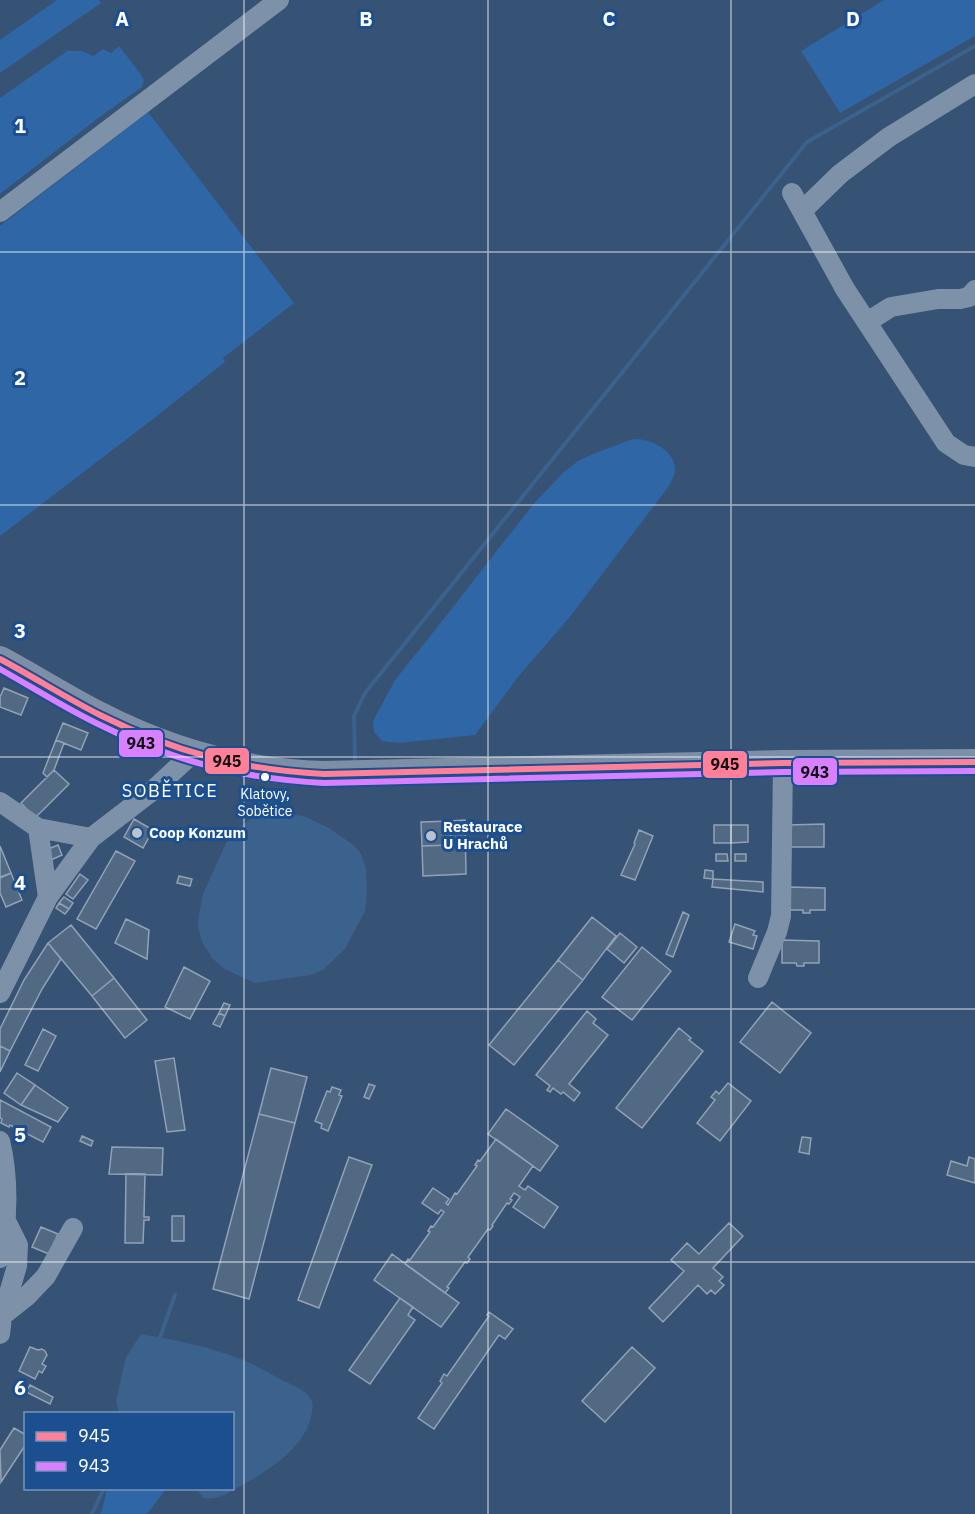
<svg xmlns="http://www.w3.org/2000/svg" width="975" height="1514" viewBox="0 0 975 1514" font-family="'IBM Plex Sans',sans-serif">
<rect width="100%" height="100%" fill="#365274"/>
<path fill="#2f66a5" d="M57,0H99L101,3L0,73V40Z
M884,0H975V36L840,113L801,51Z
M119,46L140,73L144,80L142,87L101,116L0,194V98L67,51H82L93,56L103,49L111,53Z
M148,112L294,303L223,358L225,362L153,419L0,536V226Z
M633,439C651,438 677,451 675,472C674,477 671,481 669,486L569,618L518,677L475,735L399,743L382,741L374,732L373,721L395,680L443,620L470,585L536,501L564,472L578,461L595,453Z
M107,1489V1488L166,1489L147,1514H100L102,1510Z"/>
<path fill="#3b618d" d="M276,813L304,816L329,828L355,846L361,854L366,869L367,891L365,911L345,949L323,970L311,975L255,983L224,969L212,958L202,942L198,927L199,914L203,894L226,843L239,828L253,817Z
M141,1334C171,1339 202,1345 230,1355C248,1361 264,1370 280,1379C290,1384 305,1389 311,1399C313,1403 313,1408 312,1412C307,1447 269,1470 241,1486C229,1492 218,1501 203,1498L196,1489L232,1488V1414L119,1413L116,1401L126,1357Z"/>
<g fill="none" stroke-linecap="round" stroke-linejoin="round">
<path stroke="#3b618d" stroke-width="4" d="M355,761L354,716L365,693L807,142L975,46
M159,1340L175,1295
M92,1514L104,1488"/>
</g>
<path fill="#526984" stroke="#92a2b6" stroke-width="1.5" d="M4,688L28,698L21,715L0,707V697Z
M63,723L88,733L81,750L56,740Z
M56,740L64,743L54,770L47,777L43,773Z
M54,770L69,784L35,818L21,803Z
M134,819L153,830L143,848L124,837Z
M465,820L466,874L423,876L422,846L451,845L450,821Z
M450,821L451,845L422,846L421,822Z
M824,824V847H788V825Z
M714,825H731V843H714Z
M731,825H748V842L731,843Z
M639,830L653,836L635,880L621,875L635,844L634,843Z
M58,845L62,855L51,860L46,850Z
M0,846L11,873L0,877Z
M116,851L135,861L96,929L77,919Z
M716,854H727L728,861H716Z
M735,854H746V861H735Z
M705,870L713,871V879L704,878Z
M11,873L22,900L6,907L0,893V878Z
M80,874L88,880L73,899L66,894Z
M179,876L192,879L190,886L177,883Z
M713,879L763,882V892L712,887Z
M789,887L825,888V910H810V913H803V910H788Z
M64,897L73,903L69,909L59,903Z
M59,903L69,909L65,914L56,908Z
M683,912L689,915L673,957L666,954Z
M592,917L616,936L583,980L558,960Z
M126,919L149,930L147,959L115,943Z
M735,924L755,931L753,935L757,936L753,949L729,942Z
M71,925L114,978L92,996L48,943Z
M620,933L637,947L624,963L607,949Z
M782,940L819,941V963H804V966H797L796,963H782Z
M48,943L61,959L42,989L10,1051L0,1046V1029L24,980Z
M642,947L671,971L632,1020L602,997Z
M558,960L583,980L514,1065L489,1045Z
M184,967L210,981L190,1019L165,1007Z
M114,978L147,1020L125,1038L92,996Z
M772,1002L811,1033L780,1073L740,1042Z
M224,1003L230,1005L225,1016L219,1013Z
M587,1011L596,1019L593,1023L608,1035L569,1084L580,1093L574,1101L563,1092L561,1094L553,1088L550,1092L547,1090L550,1086L536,1075Z
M219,1013L225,1016L220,1027L213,1024Z
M679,1028L691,1038L689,1040L703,1051L642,1128L616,1108Z
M43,1029L56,1036L38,1071L25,1065Z
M0,1046L10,1051L0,1072Z
M174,1058L185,1130L167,1132L155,1061Z
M271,1068L307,1077L295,1123L259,1114Z
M17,1073L35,1085L21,1105L4,1093Z
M728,1083L751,1101L720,1141L697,1123L715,1100L711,1097L716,1091L719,1094Z
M369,1084L375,1086L369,1099L364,1097Z
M35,1085L68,1108L58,1122L21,1105Z
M332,1087L341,1090L339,1095L342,1096L328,1131L321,1128L322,1124L315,1121L327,1091L330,1092Z
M0,1100L51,1127L43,1142L10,1125L9,1127L1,1123L2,1119L0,1118Z
M506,1109L558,1146L540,1171L488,1134Z
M259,1114L295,1123L249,1299L213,1289Z
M82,1136L93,1141L91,1146L80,1141Z
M802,1137L811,1138L809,1154L799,1152Z
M496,1139L533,1166L519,1186L525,1190L528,1186L558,1207L544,1228L513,1207L520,1197L514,1193L510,1199L512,1200L509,1204L507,1203L492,1225L493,1226L490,1230L488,1229L468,1257L470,1259L467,1263L465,1262L447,1287L449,1288L445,1293L405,1264L408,1259L410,1260L430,1232L428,1231L431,1226L433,1227L444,1212L441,1210L438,1214L422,1203L433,1188L449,1199L446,1203L448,1205L455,1193L457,1194L477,1166L475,1165L478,1160L480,1161Z
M112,1147L163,1148L162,1175L109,1174Z
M349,1157L372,1165L319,1308L298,1300Z
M969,1157L975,1159V1183L947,1175L951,1161L967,1166Z
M126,1174H145L144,1217H149V1220H144L143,1243H125Z
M172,1216H184V1241H172Z
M729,1223L743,1236L713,1268L723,1277L719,1281L724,1285L715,1294L711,1290L707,1294L698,1285L663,1322L649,1308L684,1271L671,1260L687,1243L699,1254Z
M41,1227L58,1234L49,1254L32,1247Z
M392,1254L459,1303L441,1327L374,1280Z
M400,1298L413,1307L408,1315L415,1320L370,1384L349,1370Z
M489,1312L513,1329L505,1339L499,1335L434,1429L418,1418L442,1383L440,1381L444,1374L447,1376L489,1316L487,1315Z
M30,1347L38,1350L42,1349L45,1351L47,1355L42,1364L46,1366L42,1373L39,1371L35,1379L19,1371Z
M632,1347L655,1368L605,1422L582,1401Z
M30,1385L53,1397L50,1404L26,1392Z
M14,1428L26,1435V1444L1,1482L0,1450Z"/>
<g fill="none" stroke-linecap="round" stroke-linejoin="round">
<path stroke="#7d92a8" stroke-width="20" d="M792,193L845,289L946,443L964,455L975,457
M802,211L840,174L889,137L975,84
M0,212L279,0
M868,324L875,317L891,307L938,299H960L969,297L975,290
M0,802L38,828L91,838
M38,828L48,897
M758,978L777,932L781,916L783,763
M0,993L48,897L91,838L152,791L192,754
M0,1141C9,1177 8,1223 0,1258
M2,1316L26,1297L46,1276L73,1228
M0,1334L2,1317L17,1266L18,1245L6,1221"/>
<path stroke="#7d8ea7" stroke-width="26" d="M0,659C34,677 66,698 100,715C172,752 244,772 324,774L783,763L975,762"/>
<defs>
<path id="bus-1" d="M0,659C34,677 66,698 100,715C174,752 242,770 324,774L783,763L975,762"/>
<path id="bus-2" d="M0,669C32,687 63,707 96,723C169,760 242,779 324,783L783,772L975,771"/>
</defs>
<use href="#bus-1" stroke="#1b4f8f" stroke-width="10"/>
<use href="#bus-2" stroke="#1b4f8f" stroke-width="10"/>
<use href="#bus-1" stroke="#ff8098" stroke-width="6"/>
<use href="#bus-2" stroke="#d880ff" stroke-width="6"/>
</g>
<path fill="none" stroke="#fff" stroke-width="1.5" stroke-opacity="0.55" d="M244,0V1514M488,0V1514M731,0V1514M0,252H975M0,505H975M0,757H975M0,1009H975M0,1262H975"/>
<circle fill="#fff" stroke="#1b4f8f" stroke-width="2" cx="265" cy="777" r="5"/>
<g fill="#b9c2ce" stroke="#1b4f8f" stroke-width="2">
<circle cx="137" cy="833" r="6"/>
<circle cx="431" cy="836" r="6"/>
</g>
<g text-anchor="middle" stroke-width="6" stroke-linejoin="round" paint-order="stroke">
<g font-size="14" fill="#fff" stroke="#1b4f8f">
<text x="265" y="799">Klatovy,<tspan x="265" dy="17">Sobětice</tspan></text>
</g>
<g font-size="15" font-weight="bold" fill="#fff" stroke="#1b4f8f" text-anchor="start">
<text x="443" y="832">Restaurace<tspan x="443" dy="17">U Hrachů</tspan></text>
<text x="149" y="838">Coop Konzum</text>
</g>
<g font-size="18" letter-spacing="1.5" fill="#fff" stroke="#1b4f8f">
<text x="170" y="797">SOBĚTICE</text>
</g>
</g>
<g font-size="20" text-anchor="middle" font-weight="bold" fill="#fff" stroke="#1b4f8f" stroke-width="6" stroke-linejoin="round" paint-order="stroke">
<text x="122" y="26">A</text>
<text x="366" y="26">B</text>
<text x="609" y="26">C</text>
<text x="853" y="26">D</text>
<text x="20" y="133">1</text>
<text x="20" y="385">2</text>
<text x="20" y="638">3</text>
<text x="20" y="890">4</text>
<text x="20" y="1142">5</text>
<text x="20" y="1395">6</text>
</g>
<g stroke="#1b4f8f" stroke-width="2">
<rect x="118" y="729" width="46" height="29" rx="6" fill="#d880ff"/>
<rect x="204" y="747" width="46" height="28" rx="6" fill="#ff8098"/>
<rect x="702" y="750" width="46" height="29" rx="6" fill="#ff8098"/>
<rect x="792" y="757" width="46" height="29" rx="6" fill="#d880ff"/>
</g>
<g font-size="16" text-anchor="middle" font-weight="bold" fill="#111">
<text x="141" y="749">943</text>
<text x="227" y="767">945</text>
<text x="725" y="770">945</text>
<text x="815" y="778">943</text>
</g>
<rect x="24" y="1412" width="210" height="78" fill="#1b4f8f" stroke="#7695bc" stroke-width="1.5"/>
<rect x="36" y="1432" width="30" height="9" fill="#ff8098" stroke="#7695bc" stroke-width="1.5"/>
<text x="78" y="1442" font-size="18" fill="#ffffff">945</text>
<rect x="36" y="1462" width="30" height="9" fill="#d880ff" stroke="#7695bc" stroke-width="1.5"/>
<text x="78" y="1472" font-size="18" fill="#ffffff">943</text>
</svg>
